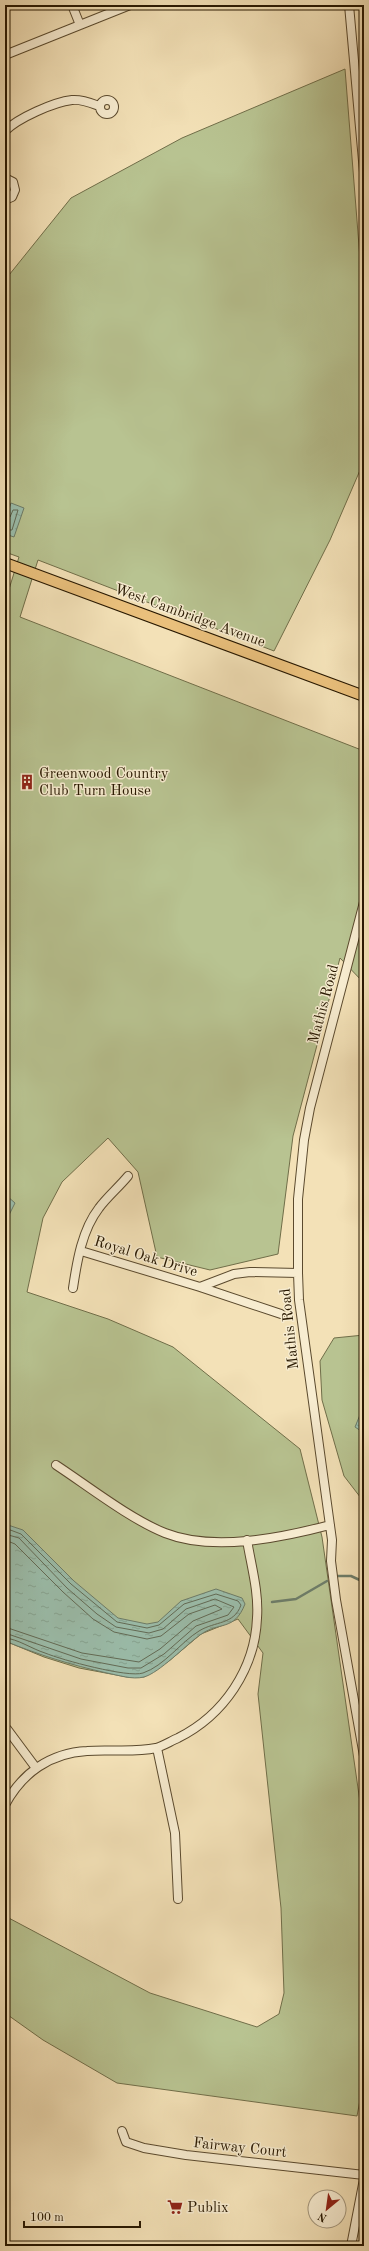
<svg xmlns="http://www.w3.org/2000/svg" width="369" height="2251" viewBox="0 0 369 2251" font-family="'Old Standard TT',serif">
<defs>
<pattern id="water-ripples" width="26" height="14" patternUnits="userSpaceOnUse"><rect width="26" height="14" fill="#9bbeac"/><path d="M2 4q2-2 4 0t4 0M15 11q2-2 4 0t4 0" fill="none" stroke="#86a392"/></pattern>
</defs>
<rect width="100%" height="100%" fill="#f3e1b7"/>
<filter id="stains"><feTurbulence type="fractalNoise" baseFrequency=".005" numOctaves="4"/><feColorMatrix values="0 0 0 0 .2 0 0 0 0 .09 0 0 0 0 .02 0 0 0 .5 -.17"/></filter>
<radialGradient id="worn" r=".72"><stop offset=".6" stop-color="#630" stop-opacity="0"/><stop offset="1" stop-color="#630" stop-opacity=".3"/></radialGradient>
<path fill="#b8c391" stroke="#706e49" d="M345,69L364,309V461L330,540L274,651L38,560L20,617L364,751V983L340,958L293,1136L278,1254L210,1270L157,1257L138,1172L108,1138L62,1182L43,1218L27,1292L108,1319L173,1347L300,1449L322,1537L364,1830V2079L357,2116L117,2083L43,2040L5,2013V1916L150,1993L257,2027L279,2014L284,1993L281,1908L258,1694L263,1653L238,1619L201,1634L169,1661L144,1677H127L79,1668L44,1657L5,1641V602L19,557L5,552V280L71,198L182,138Z
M364,1335V1502L344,1476L322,1400L320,1361L334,1338Z"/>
<path fill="url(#water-ripples)" stroke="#6d7c68" d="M11,503L24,508L14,537L5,534V520Z
M7,1196L15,1203L5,1223V1197Z
M364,1405V1433L355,1427Z
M5,1524L23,1530L74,1581L118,1618L147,1624L158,1622L181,1601L216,1589L242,1598L245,1604C234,1632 219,1621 200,1635C186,1645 159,1673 144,1677C132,1680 118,1675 107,1673C71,1665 39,1655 5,1641Z"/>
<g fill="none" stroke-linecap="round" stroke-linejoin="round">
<path stroke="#626b56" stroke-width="1" d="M5,519L10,517L13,510H18L12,530H5
M5,1528L21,1534L71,1584L117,1622L147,1628L159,1625L184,1604L216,1594L238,1601L241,1605C234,1625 215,1621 199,1631C181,1642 164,1666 143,1673C128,1678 62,1660 45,1653C32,1649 18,1639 5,1638
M5,1534L19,1538L67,1588L97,1614L116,1627L149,1633L163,1629L186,1609L215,1599L234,1607L228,1615L196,1626L164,1654L141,1668H128L81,1659L5,1633
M5,1540L15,1544L63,1592L93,1619L114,1632L147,1639L161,1636L189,1614L215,1605L222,1609L193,1621L160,1649L139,1662L82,1653L5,1627"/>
<path stroke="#6d7c68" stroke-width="2.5" d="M337,1576H351L364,1582
M272,1602L296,1599L327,1581"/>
<defs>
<path id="minor" d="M72,5L80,25
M349,5L364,172
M5,55L130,5
M100 107a7 7 0 1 1 14 0a7 7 0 1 1-14 0Z
M5,131C18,118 54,102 72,100C82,99 91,103 99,106
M5,178L13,182L15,190L12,197L5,200
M364,902L310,1108L304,1140L298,1199V1273L299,1300L332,1540L331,1561L336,1600L364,1756
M81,1251L200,1287L234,1274L250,1272L298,1273
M200,1287L281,1314
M73,1288C77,1261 82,1230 99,1208C107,1197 119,1187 128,1176
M56,1465C88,1486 130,1519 165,1533C213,1552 281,1538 330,1525
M7,1729L36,1768
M157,1748L175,1833L178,1899
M5,1805C22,1773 50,1753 87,1751C109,1749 133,1753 156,1748C163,1746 171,1741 178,1738C224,1715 255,1669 257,1618C259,1592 251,1565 247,1540
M122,2131L126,2142L144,2148L186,2155L364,2175
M351,2246L364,2179"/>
<path id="major" d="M5,563L364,696"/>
</defs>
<use href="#minor" stroke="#5b4a2e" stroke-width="10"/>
<use href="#major" stroke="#281801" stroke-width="12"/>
<use href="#minor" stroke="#f7ecd0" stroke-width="8"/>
<use href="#major" stroke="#eac07c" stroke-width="10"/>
</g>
<defs>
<symbol id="building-bare" viewBox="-9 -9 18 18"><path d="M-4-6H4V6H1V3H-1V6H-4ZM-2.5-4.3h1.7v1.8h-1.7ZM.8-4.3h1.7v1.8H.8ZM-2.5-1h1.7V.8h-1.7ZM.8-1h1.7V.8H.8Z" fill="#8f2418" stroke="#f7ecd0" stroke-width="2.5" paint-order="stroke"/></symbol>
<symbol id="supermarket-bare" viewBox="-9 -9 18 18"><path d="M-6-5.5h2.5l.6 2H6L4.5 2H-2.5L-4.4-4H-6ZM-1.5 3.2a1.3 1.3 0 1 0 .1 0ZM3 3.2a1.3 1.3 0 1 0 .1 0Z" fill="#8f2418" stroke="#f7ecd0" stroke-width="2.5" paint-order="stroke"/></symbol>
</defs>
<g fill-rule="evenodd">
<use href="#building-bare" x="16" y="771" width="22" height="22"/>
<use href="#supermarket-bare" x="164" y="2196" width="22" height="22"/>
</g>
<g text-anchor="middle" stroke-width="3" stroke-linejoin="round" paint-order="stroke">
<g font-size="15" fill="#281801" stroke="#f7ecd0">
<text transform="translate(190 615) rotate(20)" y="5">West Cambridge Avenue</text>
<text transform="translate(323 1004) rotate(-75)" y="5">Mathis Road</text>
<text transform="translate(146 1256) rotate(17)" y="5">Royal Oak Drive</text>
<text transform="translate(289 1329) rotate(-96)" y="5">Mathis Road</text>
<text transform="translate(240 2147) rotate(6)" y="5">Fairway Court</text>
</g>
<g font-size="15" fill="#281801" stroke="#f7ecd0" text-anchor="start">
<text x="39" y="778">Greenwood Country<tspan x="39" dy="17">Club Turn House</tspan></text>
<text x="187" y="2212">Publix</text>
</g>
</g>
<rect width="369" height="2251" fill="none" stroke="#f3e1b7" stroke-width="20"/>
<rect x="6" y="6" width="357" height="2239" fill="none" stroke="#281801" stroke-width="2"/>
<rect x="10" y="10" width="349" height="2231" fill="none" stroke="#281801"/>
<g transform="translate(327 2209) rotate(209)"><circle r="19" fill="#f7ecd0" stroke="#a4977d"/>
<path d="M0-3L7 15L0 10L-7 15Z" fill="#8f2418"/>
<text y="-6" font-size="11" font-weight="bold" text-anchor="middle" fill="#281801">N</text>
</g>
<path d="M24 2221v6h116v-6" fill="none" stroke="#281801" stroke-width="2"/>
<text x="30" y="2221" font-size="12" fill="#281801" stroke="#f7ecd0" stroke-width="3" paint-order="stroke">100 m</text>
<rect width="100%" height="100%" filter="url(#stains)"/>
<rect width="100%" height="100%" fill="url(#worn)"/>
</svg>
